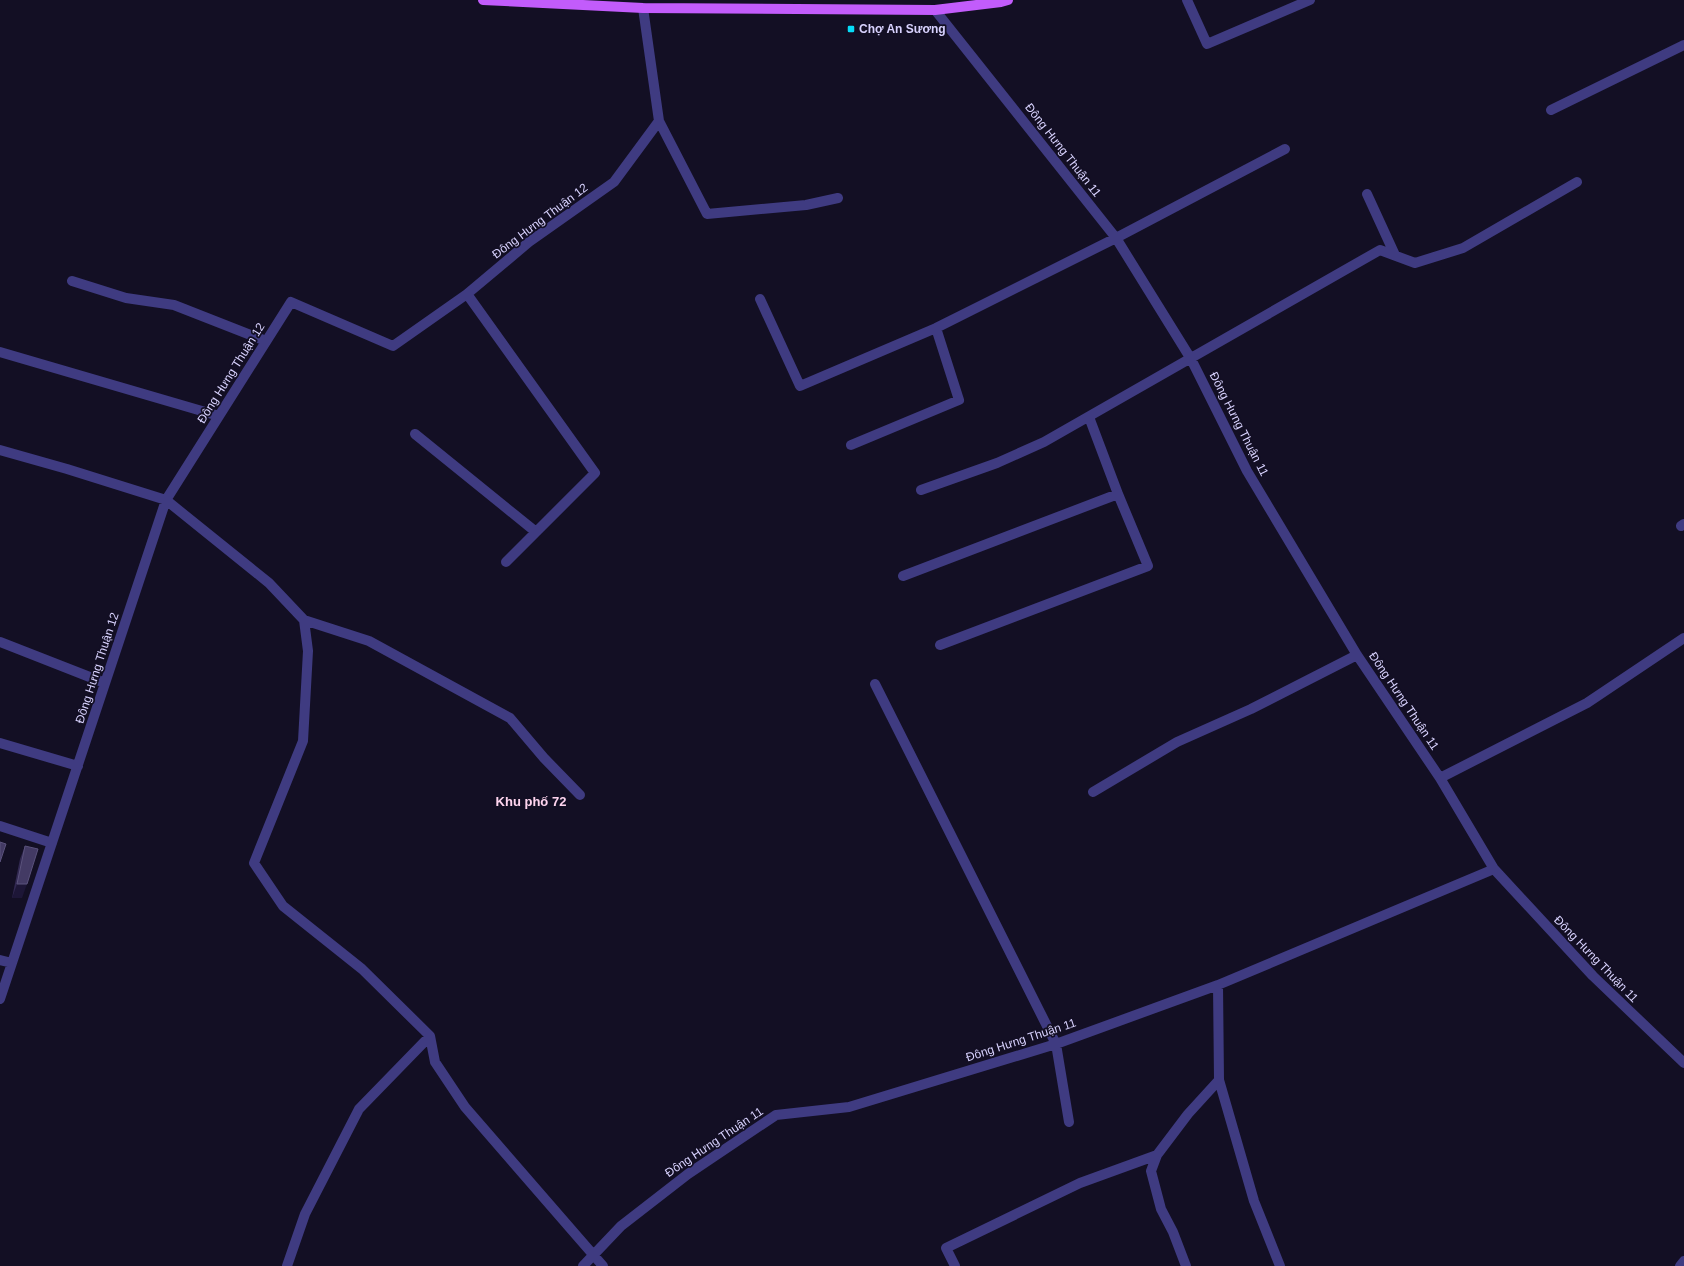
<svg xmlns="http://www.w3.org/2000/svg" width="1684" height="1266" viewBox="0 0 1684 1266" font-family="Helvetica,sans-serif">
<rect width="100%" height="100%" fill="#130f24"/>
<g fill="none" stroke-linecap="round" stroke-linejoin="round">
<path stroke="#3f3b81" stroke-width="10" d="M1187,0L1207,44L1310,0
M643,8L659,121L707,214L806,205L838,198
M935,10L1116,238L1191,359L1247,471L1357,655L1440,778L1494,869L1593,976L1684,1063
M1551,110L1684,45
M1367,194L1395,255
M72,281L126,298L174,305L266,341
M467,294L595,473L506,562
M760,299L800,386L936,328L1116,238L1285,149
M0,352L219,416
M415,434L536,532
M851,445L959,400L936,328
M0,450L67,469L166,500L269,583L304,620L308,651L303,741L254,863L283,906L362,969L430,1036L435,1062L465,1107L603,1266
M921,490L997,463L1044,442L1380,250L1415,263L1463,248L1577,182
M1681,526L1684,524
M903,576L1118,494L1089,417
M304,620L369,641L510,718L544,758L580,795
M0,642L105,683
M940,645L1148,566L1118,494
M875,684L1056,1044L1069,1122
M0,743L78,766
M1440,778L1587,703L1684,638
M1093,792L1177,742L1251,709L1357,655
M0,826L52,843
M0,960L12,963
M1218,985L1219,1080L1254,1201L1280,1266
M0,999L166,500L291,302L393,346L467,294L529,242L614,182L659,121
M287,1266L305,1214L359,1109L430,1036
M583,1266L621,1226L688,1174L776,1115L849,1107L1056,1044L1218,985L1494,869
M955,1266L946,1248L1080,1183L1157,1155
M1186,1266L1173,1232L1161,1209L1151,1171L1157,1155L1188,1114L1219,1080
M1680,1266L1684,1261"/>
<path stroke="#c25cfb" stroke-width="10" d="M483,0L643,8L935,10L1001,2L1008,0"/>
</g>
<path fill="#312851" d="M25,846L22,898H12L20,859Z"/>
<path fill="#1d1637" d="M17,884H27L22,898H12Z"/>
<path fill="#433a64" stroke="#5a527c" d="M0,842L6,844L0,862Z
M25,846L38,849L27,884H17Z"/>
<rect fill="#06dbf7" stroke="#130f24" stroke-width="1.5" x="847" y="25" width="8" height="8" rx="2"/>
<g text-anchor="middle" stroke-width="3.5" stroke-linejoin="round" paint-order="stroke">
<g font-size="12" font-weight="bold" fill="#d8d2fe" stroke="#130f24" text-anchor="start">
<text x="859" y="33">Chợ An Sương</text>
</g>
<g font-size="12" fill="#d8d2fe" stroke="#130f24">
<text transform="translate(1063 150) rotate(52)" y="4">Đông Hưng Thuận 11</text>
<text transform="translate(540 221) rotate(-37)" y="4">Đông Hưng Thuận 12</text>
<text transform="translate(231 373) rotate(-58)" y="4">Đông Hưng Thuận 12</text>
<text transform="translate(1239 424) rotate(63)" y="4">Đông Hưng Thuận 11</text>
<text transform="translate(97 668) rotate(-72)" y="4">Đông Hưng Thuận 12</text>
<text transform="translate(1404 701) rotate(56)" y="4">Đông Hưng Thuận 11</text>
<text transform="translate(1596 959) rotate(46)" y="4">Đông Hưng Thuận 11</text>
<text transform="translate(1021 1040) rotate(-18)" y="4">Đông Hưng Thuận 11</text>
<text transform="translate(714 1142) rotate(-34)" y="4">Đông Hưng Thuận 11</text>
</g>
<g font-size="13" font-weight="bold" fill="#fed4ee" stroke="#130f24">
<text x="531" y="806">Khu phố 72</text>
</g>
</g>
</svg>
